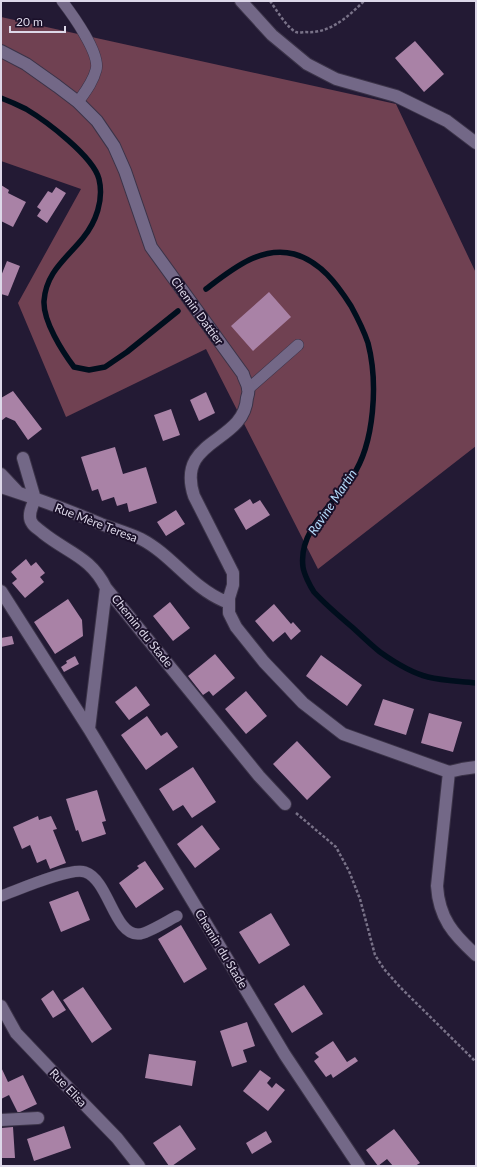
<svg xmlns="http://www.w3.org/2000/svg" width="477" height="1167" viewBox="0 0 477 1167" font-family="Lato,sans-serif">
<rect width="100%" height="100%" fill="#231a34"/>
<path fill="#704152" d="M1,17L396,104L476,273V446L318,569L206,349L66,417L18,303L81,189L1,161Z"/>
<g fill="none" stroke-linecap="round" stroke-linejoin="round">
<path stroke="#000e1d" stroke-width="5.5" d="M1,98C9,101 18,105 26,109C46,121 93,156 99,179C104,200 96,222 83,238C66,259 46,272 44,301C43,321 62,351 74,367L89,370L105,367L127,352L178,311
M206,289C231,270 261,245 294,254C320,261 337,284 351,306C357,317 364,331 368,343C378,382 375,443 352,477C334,504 298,530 303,567C304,574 310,586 314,592C325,604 339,616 352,627C361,635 370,644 380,652C394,662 412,673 428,677C444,681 461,681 476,683"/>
</g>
<path fill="#a982a6" d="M415,41L444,74L424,92L395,58Z
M1,185L9,190L8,193L26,202L13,227L1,221Z
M56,187L66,193L47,223L37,216L41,210L37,207L48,191L52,193Z
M7,261L20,266L8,296L1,294V276Z
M269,292L291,317L253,351L231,326Z
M13,391L42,429L28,440L15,421L6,417L1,421V398Z
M206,392L215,413L199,421L190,400Z
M171,409L180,435L163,441L154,415Z
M115,447L123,474L146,467L157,503L129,512L127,503L117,506L114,497L102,501L98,489L92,491L81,457Z
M250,499L253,504L260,500L270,515L246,530L234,509Z
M176,510L185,524L166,536L157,522Z
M26,559L31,566L36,562L45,573L40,577L44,582L25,598L12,583L17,579L11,572Z
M68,599L82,620L83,636L55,654L34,622Z
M170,602L190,628L173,641L153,616Z
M274,604L291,624L293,622L301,631L291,640L285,632L273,642L255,621Z
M12,636L14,644L1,647V638Z
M215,654L235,678L213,696L209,691L203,695L188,676Z
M321,655L362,685L347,706L306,676Z
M75,656L79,664L64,672L61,667L67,663L66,661Z
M136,686L150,705L129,720L115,702Z
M246,691L267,716L246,734L225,709Z
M383,699L414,709L406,735L374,725Z
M429,713L462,722L453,752L421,743Z
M147,716L161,736L167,732L178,747L146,770L121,735Z
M297,741L331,777L307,800L273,764Z
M193,767L216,802L192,818L183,805L173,811L159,789Z
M97,790L106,821L102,822L106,834L82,842L78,830L76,831L66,799Z
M38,816L39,820L51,816L57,829L53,830L66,863L50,869L46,859L37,863L30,845L22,849L13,827Z
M202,825L220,849L195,868L177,844Z
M145,861L164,889L136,908L119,883L139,868L137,866Z
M78,891L90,920L61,932L49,902Z
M271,913L290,945L259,964L239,932Z
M181,925L207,969L184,983L158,939Z
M304,985L323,1014L292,1033L274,1004Z
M83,987L112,1029L92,1043L63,1000Z
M53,990L66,1010L53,1018L41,999Z
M247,1022L255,1046L243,1050L247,1062L232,1067L220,1031Z
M333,1041L347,1062L355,1057L358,1061L333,1078L331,1074L326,1077L314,1061L319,1057L315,1053Z
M149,1054L196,1061L192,1086L145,1078Z
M1,1067L8,1082L23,1075L37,1104L18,1113L9,1095L1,1099Z
M260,1070L271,1078L267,1083L272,1088L276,1083L285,1090L268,1111L243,1091Z
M180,1125L196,1149L172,1166H169L153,1143Z
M64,1126L71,1148L34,1161L27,1139Z
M13,1127L15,1158H1V1128Z
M394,1129L420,1163L415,1166H393L387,1159L378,1166L366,1150Z
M266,1131L272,1142L252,1154L246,1143Z"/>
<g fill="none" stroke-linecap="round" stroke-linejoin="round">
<defs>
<path id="service" d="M62,1C72,14 101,54 96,70C93,82 85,92 78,102
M248,389L298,345
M1,896C18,890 70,867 85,872C109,880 114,936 139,934C147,934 169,920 177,916"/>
<path id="minor" d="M241,1L272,35L307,64L336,79L396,96L447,121L476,143
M1,51L26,64L57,86L78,102L97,121L114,146L125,171L151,247L243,374C244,379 248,384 248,389C249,392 248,395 247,398C244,444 175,438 194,496L233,573V585L229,598V613L236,627L264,662L303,703L343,734L449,772L462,769L476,767
M23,458L35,499
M1,474L17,491
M1,487C35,498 68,510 101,524C114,529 128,533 141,539C172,555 191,587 224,601L229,598
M35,499C32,506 27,516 32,523C34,527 40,530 43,533C68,553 91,557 106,588L89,729
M106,588L259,776L285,804
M1,591L89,729L285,1055L359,1166
M449,772L437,886C439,918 453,934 476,955
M1,1006L16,1033L54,1073L117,1138L139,1166
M1,1120L38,1118"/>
</defs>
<use href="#service" stroke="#3b3348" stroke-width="12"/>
<use href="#minor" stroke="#3b3348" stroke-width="14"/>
<path stroke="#797288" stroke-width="2.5" stroke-dasharray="3 2" stroke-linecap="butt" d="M270,1C276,9 287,28 296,32C299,33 303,32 306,32C329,34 348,17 364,1
M296,813L336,847L349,871L360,899L375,955L384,969L400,987L476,1062"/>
<use href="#service" stroke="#736887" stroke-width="11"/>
<use href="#minor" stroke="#736887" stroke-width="12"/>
</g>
<g text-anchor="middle" stroke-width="4" stroke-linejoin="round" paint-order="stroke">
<g font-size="12" fill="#ddd8e9" stroke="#1a1029">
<text transform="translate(197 311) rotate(54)" y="4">Chemin Dattier</text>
<text transform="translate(96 523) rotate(21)" y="4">Rue Mère Teresa</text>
<text transform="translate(142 631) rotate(51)" y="4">Chemin du Stade</text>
<text transform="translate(221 949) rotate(59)" y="4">Chemin du Stade</text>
<text transform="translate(68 1088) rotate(46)" y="4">Rue Elisa</text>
</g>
<g font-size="13" font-style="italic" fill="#b4dafa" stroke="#1a1029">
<text transform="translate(332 502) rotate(-56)" y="5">Ravine Martin</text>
</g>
</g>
<rect width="477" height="1167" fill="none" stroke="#ddd8e9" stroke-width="4"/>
<path d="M10 26v6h55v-6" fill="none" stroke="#ddd8e9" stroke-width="2"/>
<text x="16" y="26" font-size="12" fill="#ddd8e9" stroke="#1a1029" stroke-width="3" paint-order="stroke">20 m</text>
</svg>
